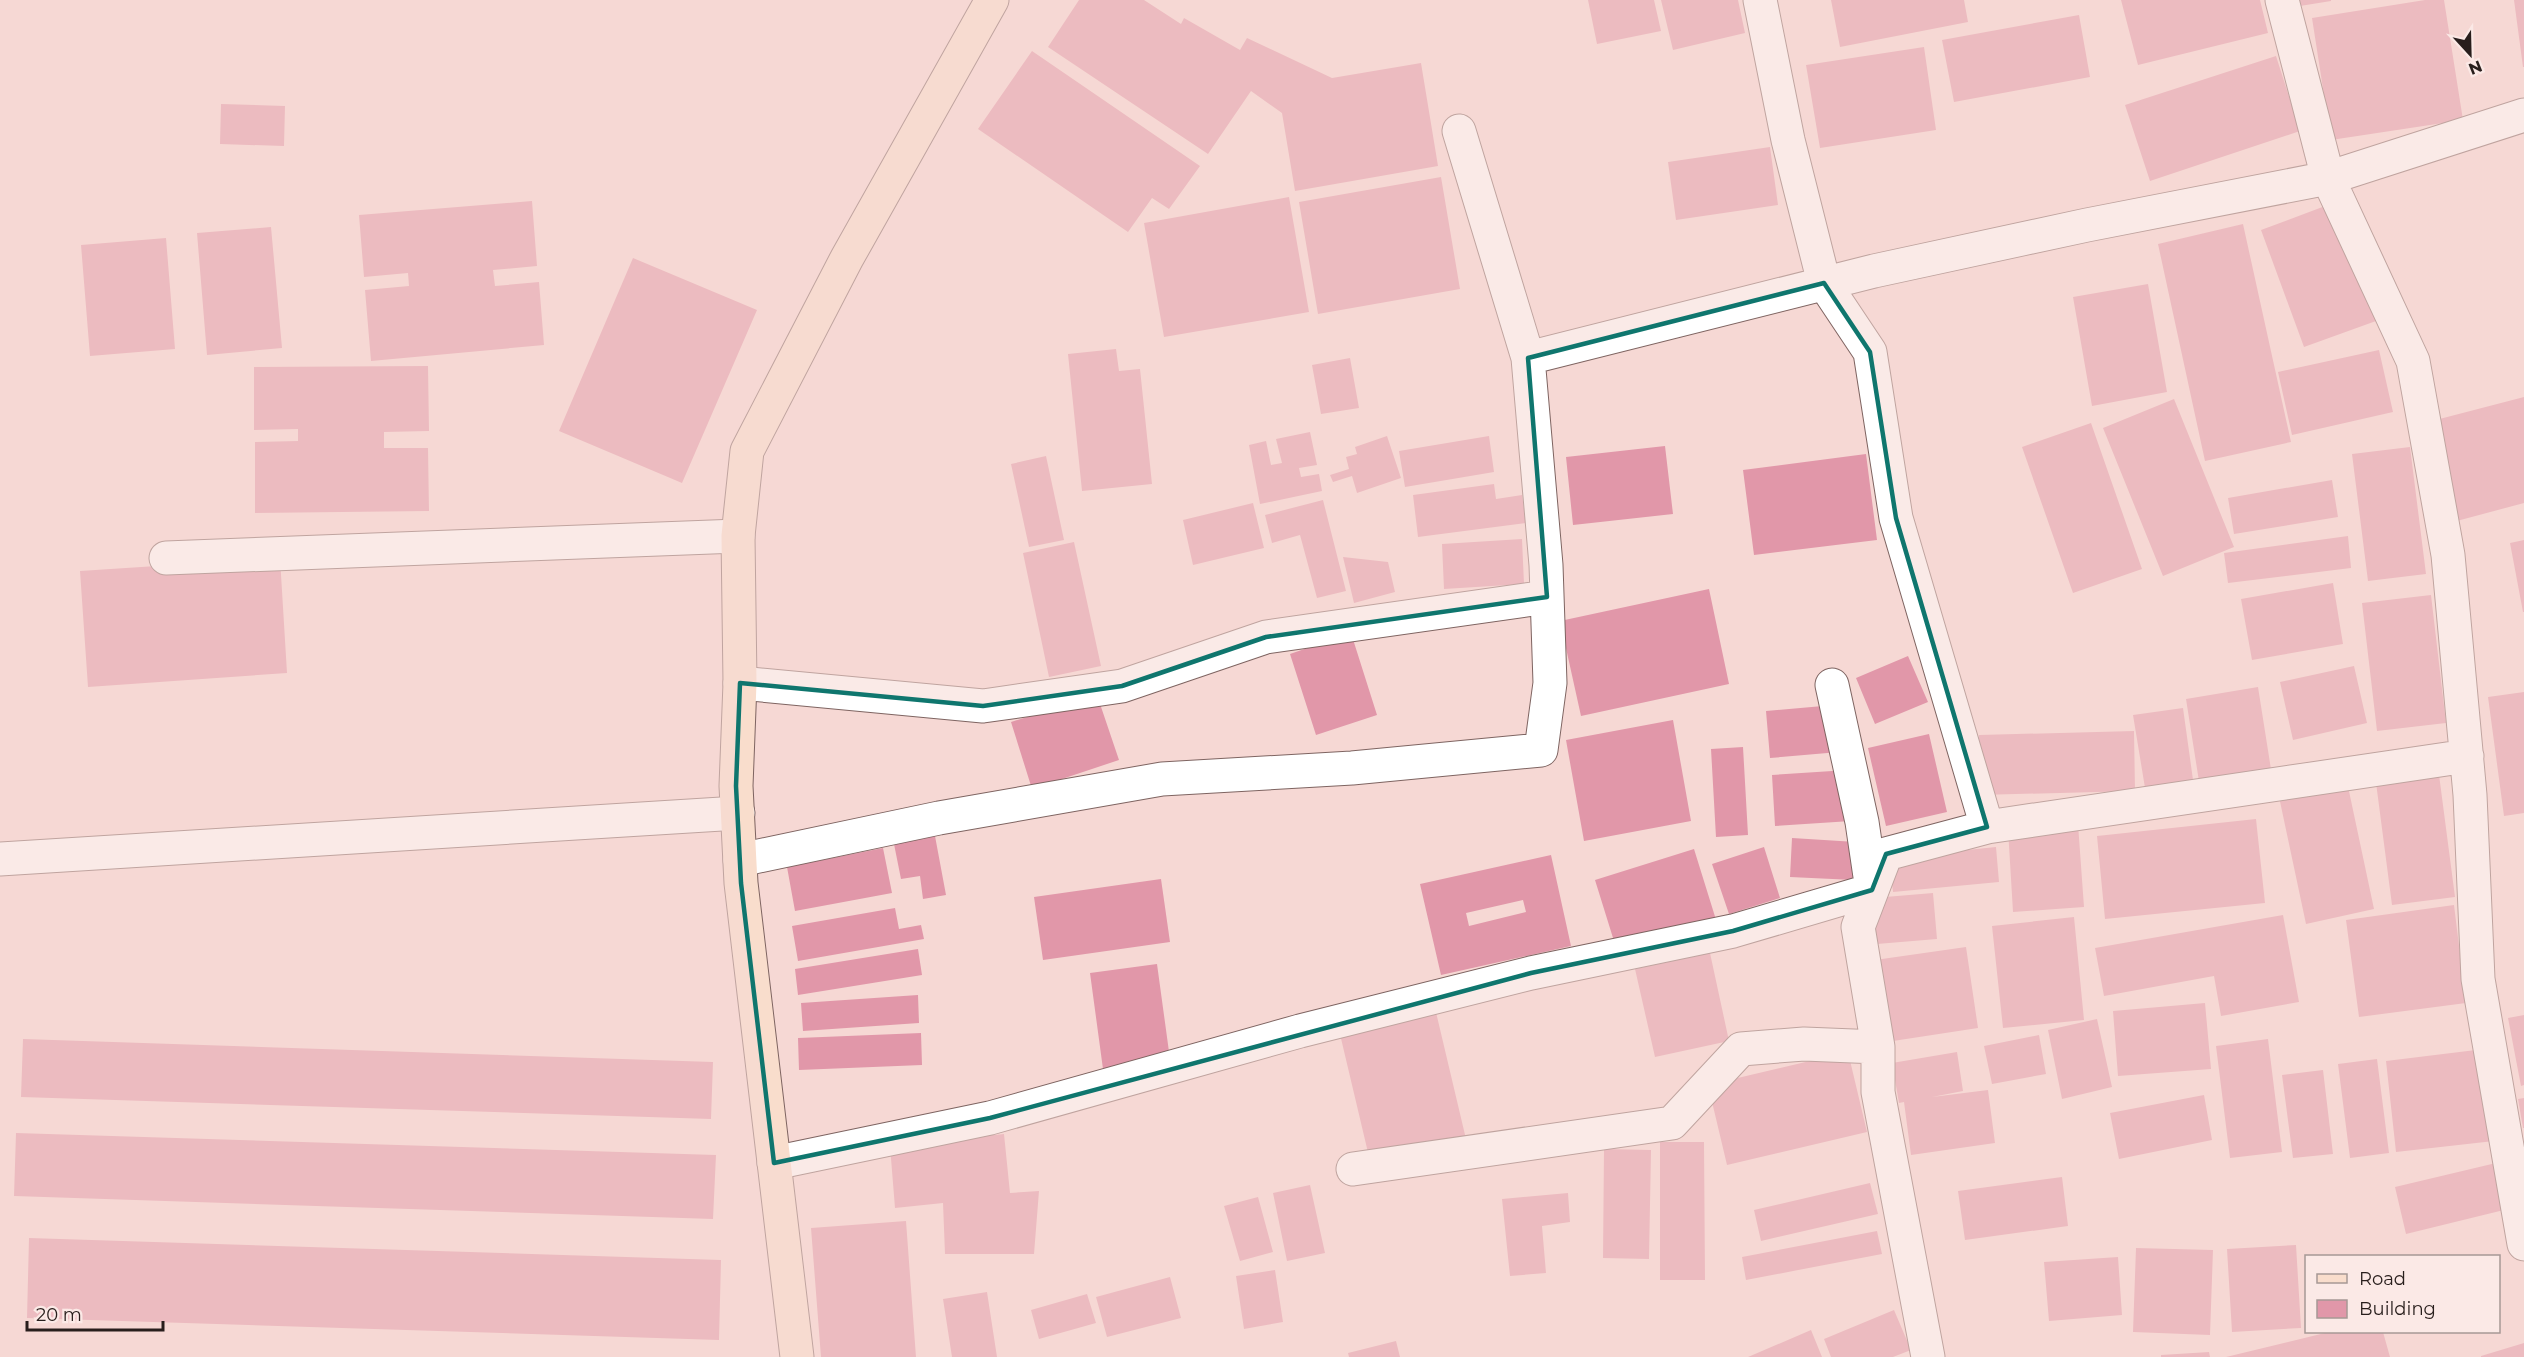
<svg xmlns="http://www.w3.org/2000/svg" width="2524" height="1357" viewBox="0 0 2524 1357" font-family="Montserrat,sans-serif">
<rect width="100%" height="100%" fill="#f6d8d4"/>
<path fill="#e197a9" fill-rule="evenodd" d="M1079,0H1144L1181,24L1184,18L1240,50L1247,38L1332,78L1421,63L1438,166L1295,191L1282,113L1251,91L1208,154L1048,47Z
M1588,0H1654L1661,31L1597,44Z
M1661,0H1738L1745,33L1673,50Z
M1831,0H1964L1968,22L1840,47Z
M2121,0H2260L2268,33L2138,65Z
M2299,0H2331V1L2300,6Z
M2425,0H2444L2463,120L2331,140L2312,18Z
M2514,0H2524V67H2523Z
M2079,15L2090,77L1954,102L1942,40Z
M1924,47L1936,130L1820,148L1806,65Z
M1032,51L1200,166L1169,209L1152,198L1128,232L978,129Z
M2276,56L2300,131L2150,181L2125,105Z
M221,104L285,106L284,146L220,144Z
M1770,147L1778,205L1676,220L1668,162Z
M1441,177L1460,289L1318,314L1299,202Z
M1289,197L1309,312L1164,337L1144,223Z
M532,201L537,266L493,270L495,286L539,282L544,345L371,361L365,290L409,286L408,273L364,277L359,215Z
M2333,203L2376,321L2304,347L2261,230Z
M2243,224L2291,442L2205,461L2158,244Z
M271,227L282,348L207,355L197,233Z
M166,238L175,349L90,356L81,245Z
M633,258L757,310L682,483L559,431Z
M2148,284L2167,392L2092,406L2073,297Z
M1116,349L1119,371L1140,369L1152,484L1082,491L1068,354Z
M2379,350L2393,412L2292,435L2278,372Z
M1350,358L1359,408L1321,414L1312,365Z
M428,366L429,431L384,432V448H428L429,511L255,513V442L298,441V429L254,430V367Z
M2524,397V503L2453,522L2428,422Z
M2174,399L2234,547L2163,576L2103,428Z
M2091,423L2142,569L2073,593L2022,447Z
M1310,432L1317,465L1299,468L1301,477L1319,474L1322,491L1260,504L1249,445L1266,441L1271,465L1282,463L1276,439Z
M1387,436L1401,478L1357,493L1352,476L1333,482L1330,475L1349,469L1346,457L1357,454L1355,447Z
M1489,436L1494,472L1405,487L1399,451Z
M1665,446L1673,514L1573,525L1566,457Z
M2410,447L2426,574L2368,581L2352,454Z
M1866,454L1877,540L1754,555L1743,470Z
M1046,456L1064,540L1029,547L1011,464Z
M2332,480L2338,517L2234,534L2228,498Z
M1494,484L1496,499L1522,495L1526,523L1418,537L1413,495Z
M1323,500L1346,591L1317,598L1300,535L1272,543L1265,515Z
M1253,503L1264,548L1193,565L1183,520Z
M2348,536L2351,568L2228,583L2224,553Z
M1522,539L1524,584L1444,589L1442,544Z
M2524,540V612H2523L2510,543Z
M1074,542L1101,666L1049,677L1023,553Z
M1343,557L1388,562L1395,592L1354,603Z
M280,558L287,673L88,687L80,571Z
M2333,583L2343,644L2252,660L2241,599Z
M1709,589L1729,684L1581,716L1560,621Z
M2431,595L2446,723L2377,731L2362,603Z
M1351,633L1377,715L1316,735L1290,654Z
M1908,656L1928,702L1875,724L1856,678Z
M2354,666L2367,723L2293,740L2280,682Z
M2258,687L2273,782L2201,794L2186,699Z
M2524,692V813L2504,816L2488,697Z
M1097,695L1119,760L1032,789L1011,722Z
M1834,705L1839,752L1770,758L1766,711Z
M2183,708L2194,787L2146,794L2133,715Z
M1673,720L1691,821L1584,841L1566,740Z
M2134,731L2135,791L1980,795L1979,735Z
M1929,734L1947,812L1886,826L1868,748Z
M1743,747L1748,835L1716,837L1711,749Z
M2438,767L2455,897L2392,905L2375,775Z
M1848,770L1851,821L1775,826L1772,775Z
M2346,777L2374,909L2306,924L2278,792Z
M2256,819L2265,903L2105,919L2097,836Z
M2078,824L2084,907L2013,912L2008,829Z
M935,836L946,895L923,899L920,876L901,879L894,844Z
M1792,838L1856,842L1854,880L1790,877Z
M1764,847L1780,898L1729,914L1712,864Z
M1996,847L1999,882L1893,892L1889,858Z
M883,848L892,893L795,911L787,867Z
M1694,849L1717,923L1618,954L1595,880Z
M1551,855L1571,946L1441,975L1420,884ZM1523,900L1526,912L1469,926L1466,913Z
M1161,879L1170,942L1043,960L1034,897Z
M1933,893L1937,939L1877,944L1873,898Z
M2454,905L2466,1003L2359,1017L2346,920Z
M895,908L899,929L921,925L924,939L798,961L792,926Z
M2283,915L2299,1002L2221,1016L2214,976L2104,996L2095,948Z
M2074,917L2084,1020L2003,1028L1992,926Z
M1966,947L1978,1028L1880,1043L1868,961Z
M918,949L922,975L798,995L795,969Z
M1710,953L1729,1041L1655,1057L1635,969Z
M1157,964L1170,1059L1103,1069L1090,973Z
M918,995L919,1023L803,1031L801,1003Z
M2205,1003L2211,1069L2118,1076L2113,1011Z
M1435,1008L1466,1139L1370,1161L1339,1030Z
M2524,1015V1085L2521,1086L2508,1018Z
M2097,1019L2112,1087L2062,1099L2048,1030Z
M921,1033L922,1065L799,1070L798,1038Z
M2039,1035L2046,1074L1992,1084L1984,1046Z
M23,1039L713,1062L711,1119L21,1097Z
M2268,1039L2282,1152L2230,1158L2216,1046Z
M2484,1049L2494,1141L2396,1152L2386,1061Z
M1848,1052L1867,1132L1727,1165L1708,1085Z
M1957,1052L1963,1091L1932,1097L1988,1090L1995,1143L1911,1155L1904,1102L1899,1103L1892,1063Z
M2377,1059L2389,1153L2350,1158L2338,1064Z
M2323,1070L2333,1154L2293,1158L2282,1075Z
M2204,1095L2212,1140L2119,1159L2110,1113Z
M2524,1098V1128H2523L2518,1099Z
M16,1133L716,1155L713,1219L14,1196Z
M1004,1134L1010,1193L1039,1191L1034,1254H945L943,1203L895,1208L890,1146Z
M1660,1142H1704L1705,1280H1660Z
M1604,1149L1651,1150L1649,1259L1603,1258Z
M2496,1163L2508,1209L2406,1234L2395,1187Z
M2062,1177L2068,1226L1965,1240L1958,1191Z
M1870,1183L1878,1214L1761,1241L1754,1210Z
M1310,1185L1325,1253L1287,1261L1273,1193Z
M1568,1193L1570,1222L1542,1226L1546,1273L1510,1276L1502,1199Z
M1258,1197L1273,1252L1240,1261L1224,1206Z
M906,1221L916,1357H821L811,1228Z
M1877,1231L1882,1254L1746,1280L1742,1257Z
M29,1238L721,1260L719,1340L27,1318Z
M2296,1245L2301,1328L2232,1332L2227,1249Z
M2136,1248L2213,1250L2210,1335L2133,1332Z
M2118,1257L2122,1315L2049,1321L2044,1262Z
M1275,1270L1283,1322L1244,1329L1236,1276Z
M1170,1277L1181,1318L1107,1337L1096,1297Z
M987,1292L997,1357H952L943,1299Z
M1087,1294L1096,1323L1039,1339L1031,1310Z
M1894,1310L1911,1350L1893,1357H1831L1824,1339Z
M1811,1330L1822,1357H1748Z
M2329,1332H2383L2390,1357H2226Z
M1396,1341L1400,1357H1349L1348,1353Z
M2524,1343V1357H2481V1356Z
M2209,1352L2210,1357H2161V1355Z"/>
<g fill="none" stroke-linecap="round" stroke-linejoin="round">
<defs>
<path id="minor" d="M1760,0L1788,140L1824,283L1870,352L1896,518L1987,827
M2282,0L2328,178L2413,361L2448,555L2470,795L2478,979L2524,1244
M1528,358L1874,271L2087,225L2328,178L2524,115
M166,558L738,536
M740,683L983,706L1122,686L1266,637L1547,597
M0,859L738,813
M740,860L939,818L1162,779L1352,768L1541,750L1550,683L1546,565L1528,358L1459,131
M774,1163L990,1118L1300,1031L1531,973L1733,931L1872,890L1862,822L1832,685
M1353,1169L1672,1123L1741,1049L1804,1044L1878,1047
M1928,1357L1878,1092V1047L1858,927L1886,854L1987,827L2467,756"/>
<path id="secondary" d="M797,1357L741,883L736,786L740,683L738,536L747,451L847,258L992,0"/>
</defs>
<use href="#minor" stroke="#7e6461" stroke-width="35"/>
<use href="#secondary" stroke="#7e6461" stroke-width="35"/>
<use href="#minor" stroke="#fff" stroke-width="33"/>
<use href="#secondary" stroke="#f9ddcc" stroke-width="33"/>
</g>
<path d="M0 0H2524V1357H0ZM1824,283L1870,352L1896,518L1987,827L1886,854L1872,890L1733,931L1531,973L990,1118L774,1163L741,883L736,786L740,683L983,706L1122,686L1266,637L1547,597L1528,358Z" fill="#f6d8d4" fill-opacity=".55" fill-rule="evenodd"/>
<path fill="none" stroke="#0f766e" stroke-width="4.5" stroke-linejoin="round" d="M1824,283L1870,352L1896,518L1987,827L1886,854L1872,890L1733,931L1531,973L990,1118L774,1163L741,883L736,786L740,683L983,706L1122,686L1266,637L1547,597L1528,358Z"/>
<rect x="2305" y="1255" width="195" height="78" fill="#fbe9e6" stroke="#a79895" stroke-width="1.5"/>
<rect x="2317" y="1274" width="30" height="9" fill="#f9ddcc" stroke="#a79895" stroke-width="1.5"/>
<text x="2359" y="1285" font-size="18" fill="#281e1c">Road</text>
<rect x="2317" y="1300" width="30" height="18" fill="#e197a9" stroke="#a79895" stroke-width="1.5"/>
<text x="2359" y="1315" font-size="18" fill="#281e1c">Building</text>
<g transform="translate(2470 54) rotate(158)" stroke="#fbe9e6" stroke-width="4.5" paint-order="stroke">
<path d="M0-4.5L10 22L0 15L-10 22Z" fill="#281e1c"/>
<text y="-9" font-size="16" font-weight="bold" text-anchor="middle" fill="#281e1c">N</text>
</g>
<path d="M27 1321v9h136v-9" fill="none" stroke="#281e1c" stroke-width="3"/>
<text x="36" y="1321" font-size="18" fill="#281e1c" stroke="#fbe9e6" stroke-width="4.5" paint-order="stroke">20 m</text>
</svg>
